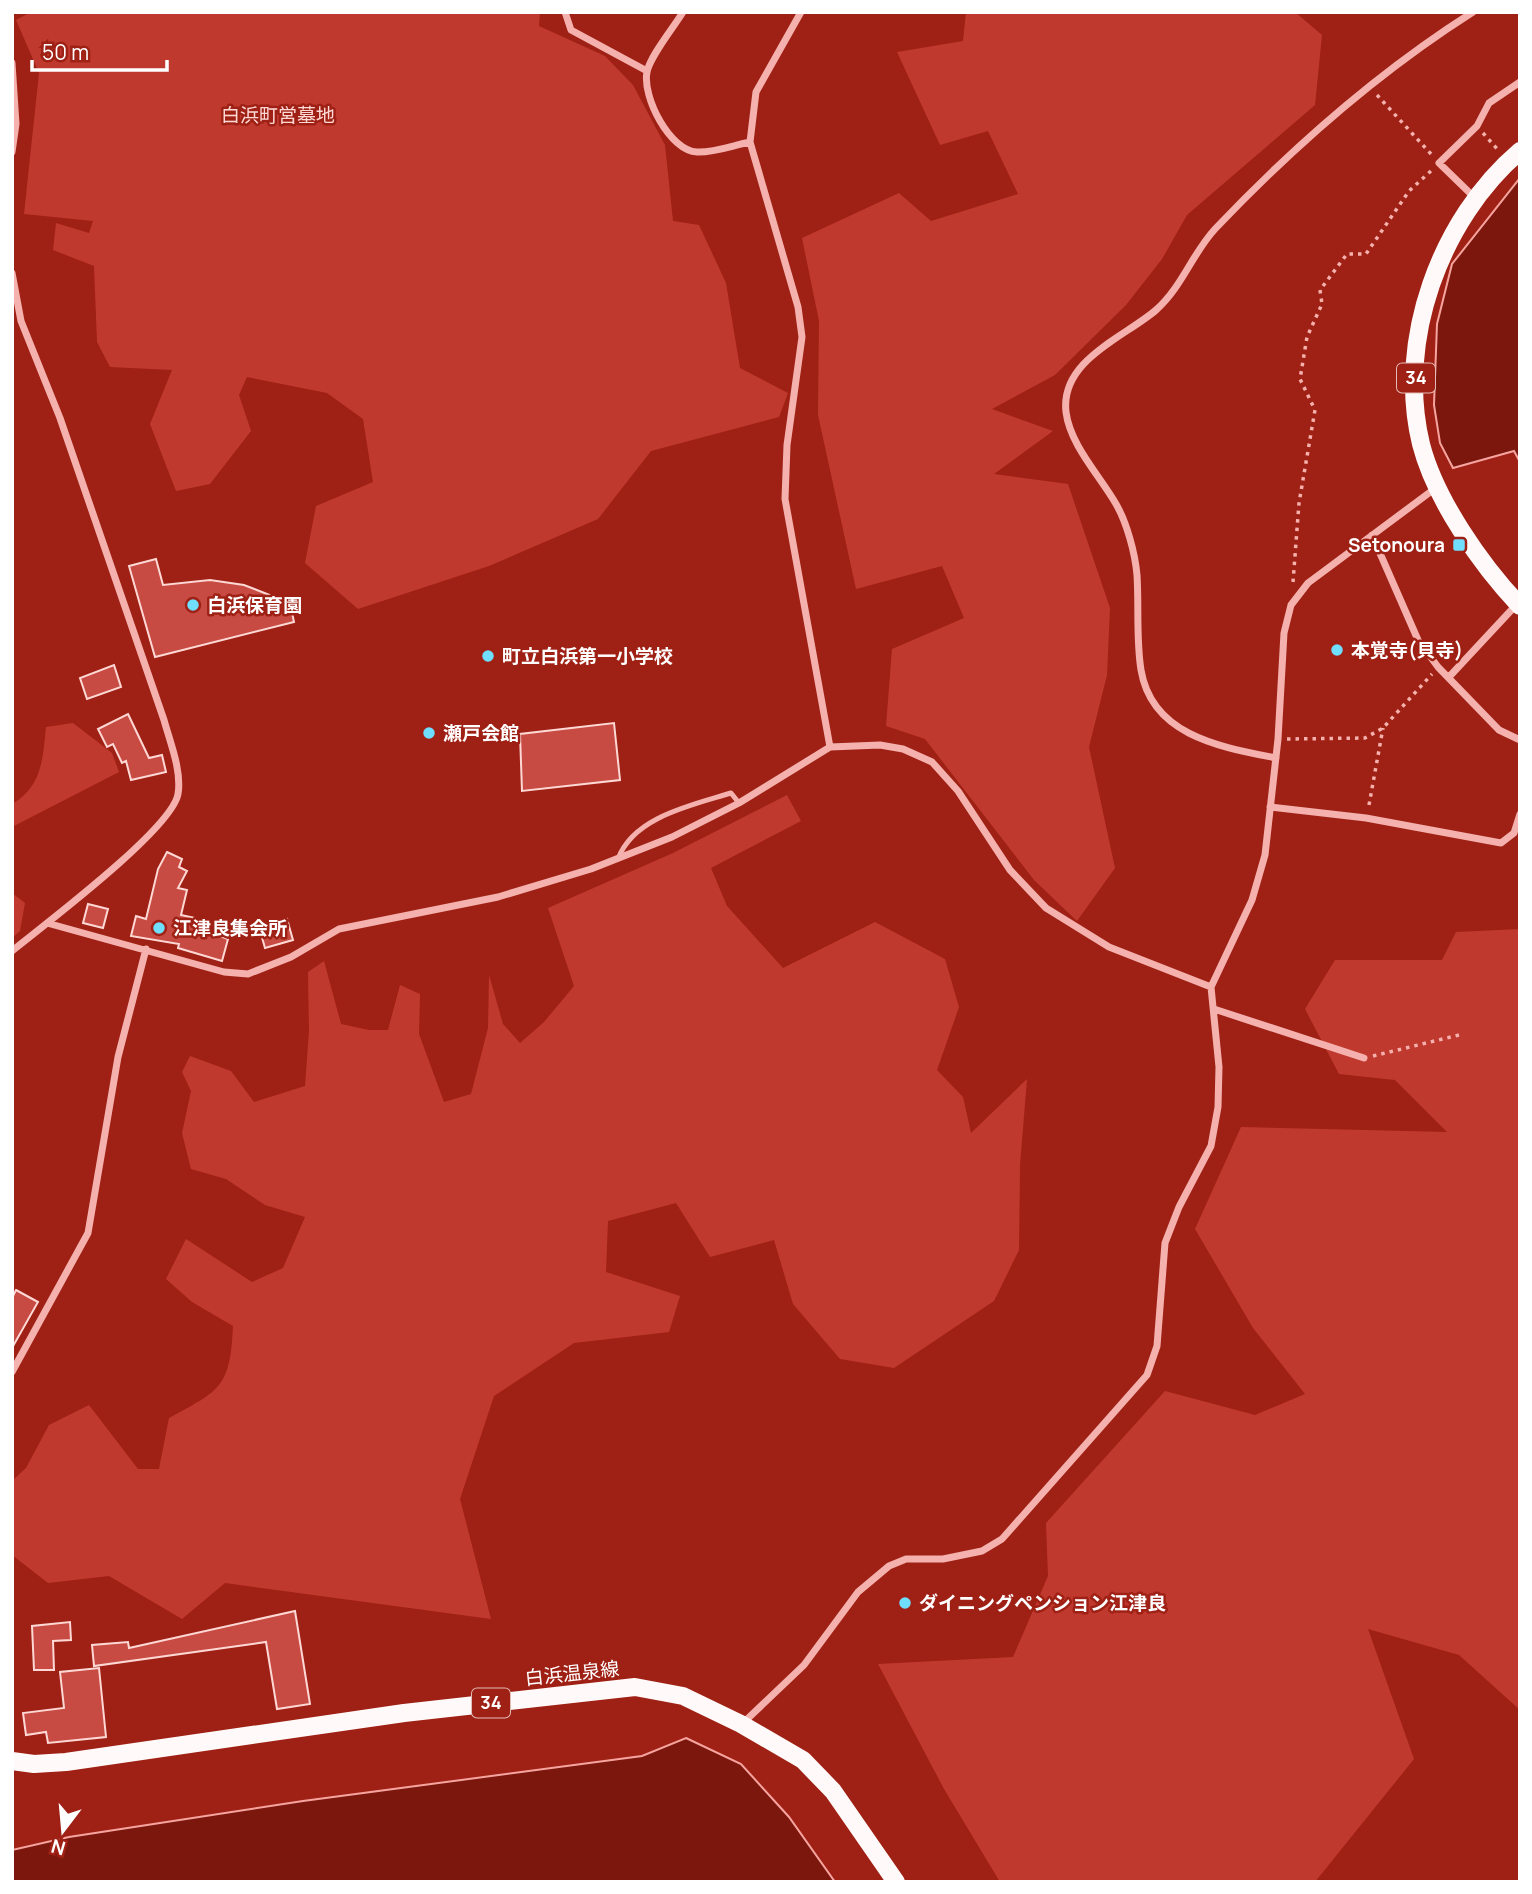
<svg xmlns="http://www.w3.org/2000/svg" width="1532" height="1894" viewBox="0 0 1532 1894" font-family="Manrope,'Noto Sans JP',sans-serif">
<rect width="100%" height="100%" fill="#9f2014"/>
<path fill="#c0392f" d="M31,12H540L539,26L605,56L633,85L665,145L673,221L699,225L726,283L740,368L788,393L779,417L651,451L598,519L489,566L358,609L305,563L316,506L373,482L363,419L327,393L247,377L239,395L251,431L210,484L176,491L150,424L172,370L110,367L97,342L94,266L53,250L56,223L89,233L93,221L24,214L39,73L16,20Z
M966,12H1295L1322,35L1315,105L1187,215L1162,259L1126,305L1055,375L992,409L1053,431L994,474L1068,484L1110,608L1107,675L1089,747L1115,868L1077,921L1034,880L925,739L886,726L892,649L964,618L942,566L856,589L818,415L819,321L802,238L899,193L931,221L1018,194L988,131L940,145L897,52L963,41Z
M73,723L112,753L119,772L12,827V804C42,787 43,758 46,727Z
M787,795L801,821L711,868L727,906L783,968L875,922L945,959L959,1007L937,1070L963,1097L971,1133L1027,1079L1020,1165L1019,1250L994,1301L894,1368L840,1359L793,1304L774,1240L710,1257L676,1203L608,1221L606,1272L680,1296L669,1332L574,1343L494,1396L460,1499L491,1619L225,1583L182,1619L109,1576L48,1583L12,1555V1481L26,1468L49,1425L89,1405L138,1469H159L169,1418C221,1390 230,1387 233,1326L192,1302L166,1279L186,1239L252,1282L283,1268L305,1217L265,1205L226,1179L191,1169L182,1133L191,1091L182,1072L190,1056L231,1071L254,1102L305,1086L309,1031L308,972L324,961L341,1024L369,1030H388L400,985L420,994L419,1034L444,1102L471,1094L488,1028L489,975L503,1024L520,1043L544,1022L574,986L548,908L673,853Z
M12,893L25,903L20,931L12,938Z
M1520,929V1710L1459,1655L1368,1629L1414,1759L1315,1882H1000L944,1789L878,1664L1013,1657L1048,1576L1046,1523L1165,1391L1255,1415L1305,1394L1253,1328L1195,1229L1241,1127L1447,1132L1395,1080L1339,1074L1305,1009L1335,960H1442L1456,932Z"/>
<path fill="#7b170d" stroke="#f6a49f" stroke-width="2" d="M1520,178V462L1514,451L1453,468L1440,443L1434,405L1437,324L1452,264Z
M686,1738L741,1764L789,1817L835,1882H12V1850L69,1837L303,1801L642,1756Z"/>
<path fill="#c74b42" stroke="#fdd8d5" stroke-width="2" d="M156,559L163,585L210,580L244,585L290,603L294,622L155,657L129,566Z
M114,665L121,687L87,699L80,678Z
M128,714L149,758L162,755L166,772L131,780L126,761L122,763L113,744L107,747L98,729Z
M614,723L620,780L522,791L520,734Z
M167,852L182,859L179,867L187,871L178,888L187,890L181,915L195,918L193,926L228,939L222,961L178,948L179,944L131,936L136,916L146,919L158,869Z
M88,904L108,909L103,928L83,923Z
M287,919L293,940L265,948L259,927Z
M16,1290L38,1302L12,1348V1298Z
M295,1611L310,1704L277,1709L266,1642L94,1666L92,1645L128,1642L129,1648Z
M70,1622L71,1640L53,1641L54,1670H34L32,1626Z
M99,1668L106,1737L48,1743L46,1732L26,1735L23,1713L64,1708L60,1672Z"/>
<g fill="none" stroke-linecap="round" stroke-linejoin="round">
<path stroke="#f4b1ad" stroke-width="3.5" stroke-dasharray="3.5 5" stroke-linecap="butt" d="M1377,95L1431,154
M1483,133L1499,151
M1293,582L1299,503L1315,410L1300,379L1307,337L1322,304L1320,290L1347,254H1366L1409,191L1432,170
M1287,739L1365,738L1383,728L1432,674
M1369,805L1383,728
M1373,1056L1459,1035"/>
<path stroke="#f4b1ad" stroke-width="5" d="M618,859C633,817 692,805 731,793L739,803"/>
<path stroke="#f4b1ad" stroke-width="7" d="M565,12L571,30L647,71
M683,12C674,27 650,56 647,72C642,97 670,151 697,152C713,153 734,145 750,142
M801,12L756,92L750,142L798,307L802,337L787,445L785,499L830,747
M12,63L16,124L12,152
M1475,198L1439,163L1477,126L1489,103L1520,82
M12,273L21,321L60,418L164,720C170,742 182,771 178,794C172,829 44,925 12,951
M1372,535L1418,640L1438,667L1499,730L1520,740
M1449,677L1517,604
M1276,758C1221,747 1152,736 1141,670C1136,639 1139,606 1137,575C1135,553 1127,523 1116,504C1100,476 1070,445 1066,412C1060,360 1125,337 1156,310C1182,287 1192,254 1215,229C1293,147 1377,73 1473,12
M1270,807L1366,818L1501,843L1514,833L1520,814
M47,923L224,972L248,974L291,957L339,929L498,897L591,869L672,837L739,803L830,747L880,745L903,749L932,762L958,791L1010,870L1046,908L1109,947L1211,987
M1214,1009L1364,1058
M12,1372L88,1233L118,1057L146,949
M742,1724L804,1665L858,1592L889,1566L906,1559H943L982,1551L1002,1539L1147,1375L1157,1346L1165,1243L1179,1207L1211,1146L1218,1107L1219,1067L1211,987L1252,900L1265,855L1278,739L1284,633L1291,605L1308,583L1437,487"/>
<path stroke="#fffaf9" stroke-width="18" d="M1520,151C1440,219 1396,341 1421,444C1435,499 1481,565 1520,606
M12,1761L34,1764L66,1762L404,1713L635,1687L683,1696L741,1724L803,1760L833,1791L896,1882"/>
</g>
<g fill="#6fdeff" stroke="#9f2014" stroke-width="2.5">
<rect x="1452" y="538" width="14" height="14" rx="3.5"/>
<circle cx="193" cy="605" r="7"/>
<circle cx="1337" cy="650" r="7"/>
<circle cx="488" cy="656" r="7"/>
<circle cx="429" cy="733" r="7"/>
<circle cx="159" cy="928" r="7"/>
<circle cx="905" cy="1603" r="7"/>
</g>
<g text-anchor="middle" stroke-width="5" stroke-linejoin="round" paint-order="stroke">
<g fill="#9f2014" stroke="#e2bcb8" stroke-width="2">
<rect x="1397" y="363.5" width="38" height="29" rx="5"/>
<rect x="472" y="1688.5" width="38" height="29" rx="5"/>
</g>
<g font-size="18" font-weight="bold" fill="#fff">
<text x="1416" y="384">34</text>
<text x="491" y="1709">34</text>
</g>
<g font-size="19" fill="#fdd8d5" stroke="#9f2014">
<text x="278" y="122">白浜町営墓地</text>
</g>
<g font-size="19" font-weight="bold" fill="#fff" stroke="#9f2014" text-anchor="start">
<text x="1445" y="552" text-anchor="end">Setonoura</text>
<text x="207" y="612">白浜保育園</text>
<text x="1351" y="657">本覚寺(貝寺)</text>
<text x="502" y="663">町立白浜第一小学校</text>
<text x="443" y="740">瀬戸会館</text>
<text x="173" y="935">江津良集会所</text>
<text x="919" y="1610">ダイニングペンション江津良</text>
</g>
<g font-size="19" fill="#fff" stroke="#9f2014">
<text transform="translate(572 1673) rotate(-6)" y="7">白浜温泉線</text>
</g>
</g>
<rect width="1532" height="1894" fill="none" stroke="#ffffff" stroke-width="28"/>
<g transform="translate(63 1831) rotate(196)" stroke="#9f2014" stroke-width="5" paint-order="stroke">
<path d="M0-5L12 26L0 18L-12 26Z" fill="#ffffff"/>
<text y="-10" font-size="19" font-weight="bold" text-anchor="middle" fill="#ffffff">N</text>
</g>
<path d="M32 60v10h135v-10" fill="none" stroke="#ffffff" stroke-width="3.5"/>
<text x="42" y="60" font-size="21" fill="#ffffff" stroke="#9f2014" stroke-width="5" paint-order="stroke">50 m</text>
</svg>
